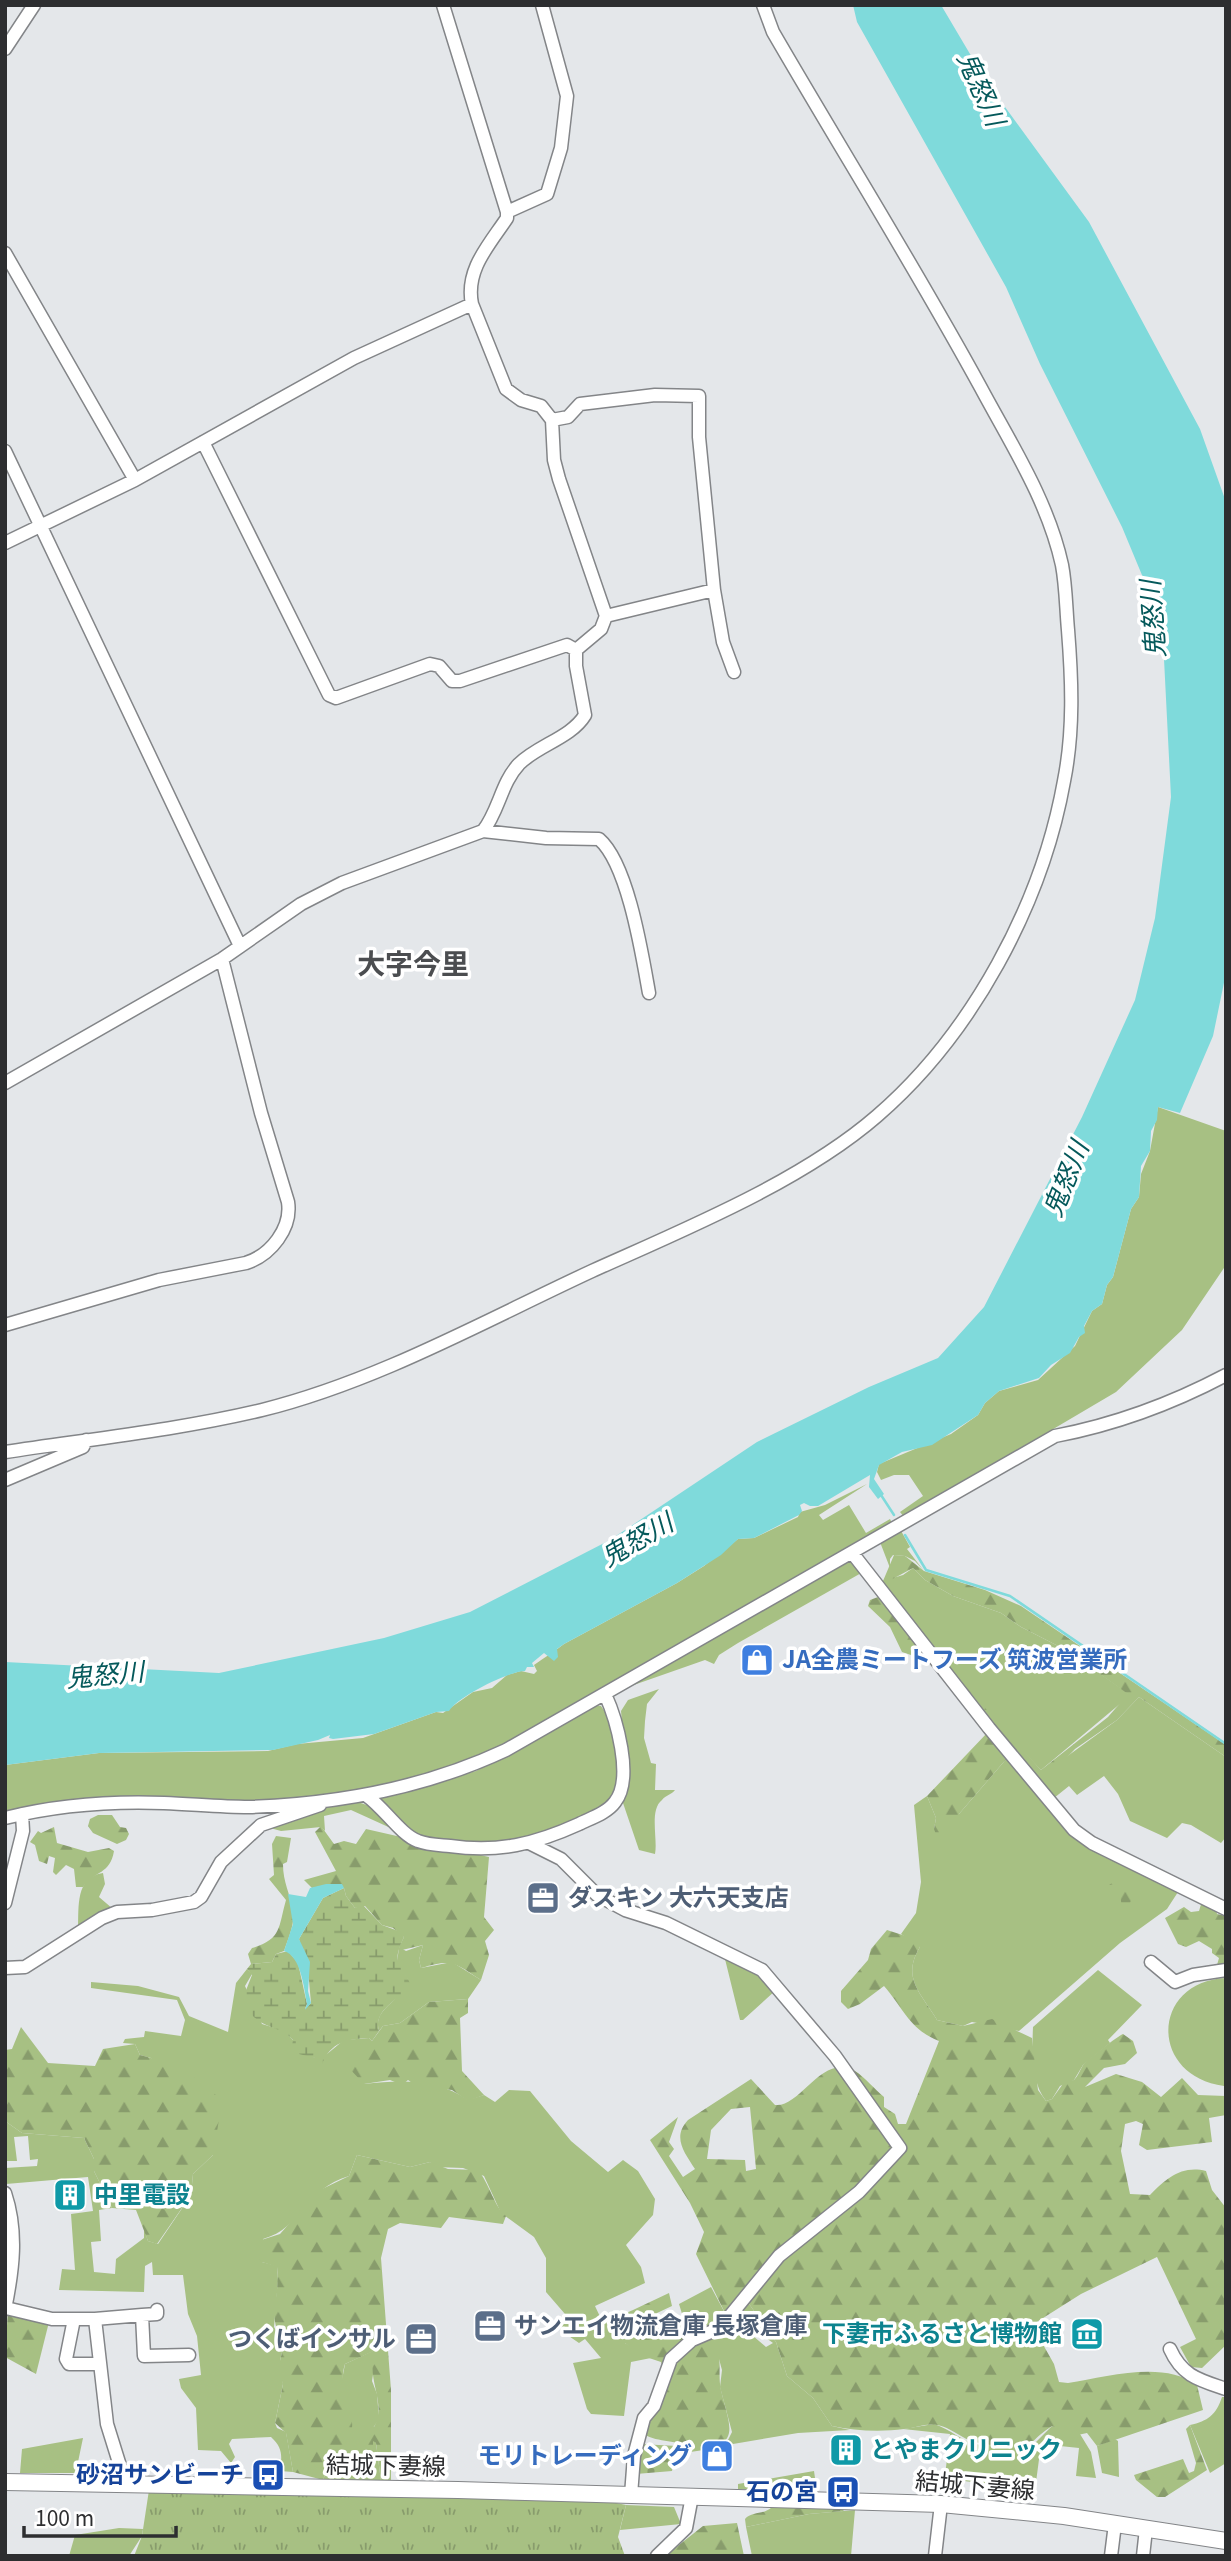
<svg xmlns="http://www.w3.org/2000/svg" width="1231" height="2561" viewBox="0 0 1231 2561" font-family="Georgia,'Noto Sans JP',serif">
<defs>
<pattern id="forest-firs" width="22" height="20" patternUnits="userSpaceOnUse" patternTransform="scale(1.75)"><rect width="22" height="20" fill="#a7c083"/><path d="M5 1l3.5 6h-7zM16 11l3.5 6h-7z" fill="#889c6c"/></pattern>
<pattern id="wetland-marsh" width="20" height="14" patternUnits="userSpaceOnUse" patternTransform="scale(1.75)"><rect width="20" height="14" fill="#a7c083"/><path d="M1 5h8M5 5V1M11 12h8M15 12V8" fill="none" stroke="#889c6c"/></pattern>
<pattern id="cemetery-stones" width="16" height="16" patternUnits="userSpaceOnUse" patternTransform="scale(1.75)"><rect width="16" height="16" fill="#a7c083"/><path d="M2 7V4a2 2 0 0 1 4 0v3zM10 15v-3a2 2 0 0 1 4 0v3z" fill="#889c6c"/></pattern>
<pattern id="park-tufts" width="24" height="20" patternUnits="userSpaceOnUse" patternTransform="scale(1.75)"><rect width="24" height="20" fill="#a7c083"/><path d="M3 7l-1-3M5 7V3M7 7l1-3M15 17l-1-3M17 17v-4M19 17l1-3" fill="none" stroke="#889c6c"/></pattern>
</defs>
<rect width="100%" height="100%" fill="#e4e7ea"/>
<path fill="#a7c083" d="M1158,1107L1226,1131V1265L1182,1330L1116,1392L904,1517L900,1512L923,1496L909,1475H894L881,1480L877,1472L879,1464L951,1434L978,1415L985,1403L999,1391L1038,1380L1075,1346L1092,1311L1102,1304L1107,1285L1113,1277L1131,1209L1139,1197L1141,1174L1150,1151Z
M867,1484L819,1515L823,1520L849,1505L866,1533L890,1519L893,1525L477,1759L387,1786L314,1798L5,1814V1765L99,1753L268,1751L297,1744L363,1738L436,1712L443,1713L473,1692L492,1688L507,1675L521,1671L534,1674L537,1671L534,1665C545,1657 554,1652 564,1644L677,1583L704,1566L738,1539L754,1538L798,1517L800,1512L825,1505Z
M900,1529L910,1547L907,1549L924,1571L915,1561L905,1556L893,1555L890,1559V1568L880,1542Z
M848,1562L855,1563L863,1572L738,1643L719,1655L714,1664L705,1660L628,1687Z
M913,1568L925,1580L953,1596L1001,1613L1021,1627L1066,1650L1129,1694L1127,1698L1041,1770L962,1688L879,1582L903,1575Z
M659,1689L647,1704L645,1721L644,1738L651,1763L656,1764L655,1790H675C671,1795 666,1795 662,1800C649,1810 658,1839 655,1854L639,1850L623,1803L626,1771L621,1711L628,1700Z
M1139,1697L1226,1757V1837L1221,1843L1191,1825L1182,1823L1167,1838L1130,1821L1118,1794L1104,1776L1077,1795L1069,1786L1054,1798L1036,1779L1117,1720Z
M596,1705L601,1706L614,1725L619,1768L615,1794L602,1808L544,1833L494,1846L415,1835L379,1798L476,1771Z
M1008,1757L1072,1836L1104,1857L1140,1869L1178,1892L1167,1909L1120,1943L1019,2031L972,2022L963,2026L937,2020C921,1993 901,1978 920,1947L901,1934L916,1913L921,1882L914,1805L927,1796L936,1818L934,1829L959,1814Z
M355,1801L381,1810L395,1830L351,1810L324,1816L325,1831L321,1827L281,1831L263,1826L332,1805Z
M103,1873L105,1884L99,1897L113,1909L78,1929C79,1907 75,1877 103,1873Z
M423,1945L419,1960L421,1968L452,1962L481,1980L468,1999L429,2002L400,2023L383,2026L379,2031C372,2008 402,2002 408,1980L397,1963L399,1947L406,1951Z
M724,1955L760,1975L776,1990L743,2020H740Z
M247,1969L252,1974L245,1986L262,2024L285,2031L305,2054L316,2058L327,2054L344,2040L369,2038L372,2041L364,2084C401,2080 436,2078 468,2100L484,2095L495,2102L509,2090L530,2091L571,2141L608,2172L623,2160L638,2171L655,2199L653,2215L626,2245L641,2267L645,2283L595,2306L603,2323L633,2310L625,2328V2343L651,2358L631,2362L624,2416L591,2414L587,2409L573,2363L601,2358L585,2339L579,2343L560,2330L565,2314L546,2292V2258L534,2237L501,2213L484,2176L463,2168L436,2167L430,2162L410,2167L357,2155L349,2176C304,2189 303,2228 263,2239L262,2262L277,2266L278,2281L274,2327L284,2343L280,2361L283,2384L275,2423L277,2428L286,2432L293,2472L280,2471C282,2456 283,2448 271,2437L232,2439L229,2444L235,2457L231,2463L221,2451L198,2450L196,2408L181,2388L179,2379L201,2375L197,2336L188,2314L183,2275H153L152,2262L145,2266L144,2292L59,2290L62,2269L75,2270L71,2214L93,2211L88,2177L6,2184L5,2168L37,2166L38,2159L30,2160L28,2136L14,2137L17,2161H5V2121L22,2133L84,2138L94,2159V2171L112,2208L99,2210L101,2241L91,2242L94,2272L115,2274L116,2259L144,2238V2229L148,2241L158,2244L191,2195L193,2174L213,2155L151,2058L140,2055L135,2044L123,2043L125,2039L144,2037L145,2031L181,2036L185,2020L177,2000L91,1988V1982L138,1986L179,1997L189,2016L228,2032L236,1983Z
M1098,1970L1142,2005L1108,2040L1110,2043L1083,2065L1074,2080L1060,2086L1052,2099L1046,2101C1031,2082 1032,2051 1033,2027Z
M1226,1978V2085L1224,2086C1147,2075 1152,1981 1226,1978Z
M711,2287L726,2315L702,2329L700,2325L683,2317L679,2304Z
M747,2301L776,2342L787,2376L813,2398L832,2426L850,2430L798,2433L733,2444L728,2440L732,2432L720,2387L722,2370L713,2337L733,2319L766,2347L773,2343L736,2316Z
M377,2349L372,2381L377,2394L379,2419L365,2440L364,2449L373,2440L376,2443L381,2481L323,2480L328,2467L339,2456L348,2405L341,2385L345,2364Z
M1222,2397H1226V2463L1210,2473L1190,2425C1208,2421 1216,2415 1222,2397Z
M934,2424C950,2429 964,2442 975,2444C993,2447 1015,2444 1033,2445L1052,2426L1080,2434L1091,2452L1096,2478L1076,2476L1079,2448L1041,2444L1035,2490L956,2480L954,2493L943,2492L950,2434L903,2429Z
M83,2438L78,2462L85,2463L83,2473H20L22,2449Z
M1115,2439L1118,2441L1119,2477L1102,2473L1097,2446Z
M814,2471L817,2492L738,2489V2484Z
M626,2505L674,2507L681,2524L620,2530Z
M855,2510L851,2556H752L746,2527L809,2514Z
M119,2528L143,2529L142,2536L129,2556H69L75,2535Z"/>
<path fill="url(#forest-firs)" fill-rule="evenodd" d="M894,1555L905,1556L924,1571L985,1590L1021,1606L1226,1745V1757L1139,1697L1117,1720L1075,1749L1046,1779H1036L962,1688L966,1687L1041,1770L1108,1717L1128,1694L1066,1650L1021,1627L1001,1613L953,1596L925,1580L913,1568L887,1582L883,1581Z
M878,1597L924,1653L914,1656L902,1652L890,1627L868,1606L870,1600Z
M988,1732L1008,1757L959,1814L951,1835L938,1840L934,1829L936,1818L927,1796Z
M98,1815H112L120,1827L126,1828L129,1834L126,1840L117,1844L93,1833L88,1826L90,1819Z
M321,1826L334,1844L344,1841L356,1844L366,1829L489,1857L484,1917L494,1930L485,1941L489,1955L481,1980C455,1963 453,1958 421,1968L419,1960L423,1945L402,1950L399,1947L404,1937L393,1928L382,1925L365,1906L355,1908L346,1896L344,1888L326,1885L312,1888L304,1880L336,1871L315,1832Z
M54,1827L57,1843L88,1852L109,1848L114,1851C110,1875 95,1870 83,1887H76L74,1869L66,1865L56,1875L53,1872L55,1858L49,1856L47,1864L39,1861L35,1845L30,1842L38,1831L41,1833Z
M276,1836L291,1838L287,1862L283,1864C283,1883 290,1892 293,1912C295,1924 288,1939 284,1951L276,1954L272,1962L251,1964L248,1954L252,1948C282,1939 278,1928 286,1900L269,1879L274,1875L272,1844Z
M1123,1876H1136L1134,1885L1136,1890L1129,1905L1131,1918H1127L1122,1909L1120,1893L1109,1885Z
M1202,1901L1216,1909L1217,1914L1226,1916L1224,1965H1217L1219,1958L1212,1953V1949L1199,1941L1186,1947L1178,1944L1165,1918L1184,1907L1191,1912L1199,1911Z
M887,1930L918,1940L920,1947C901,1978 921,1993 937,2020L963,2026L992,2019L1032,2038L1038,2090L1046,2101L1052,2099L1065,2081L1074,2080C1078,2076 1080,2070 1083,2065C1086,2061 1119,2035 1123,2034L1133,2041L1137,2053L1125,2064L1104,2068L1085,2087L1116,2074L1142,2082L1161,2097L1182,2078L1198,2095L1226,2096V2115L1209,2118L1212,2142L1147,2150L1139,2145L1143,2124L1136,2121L1125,2124L1121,2151L1130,2194L1150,2195C1166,2179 1181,2165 1206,2171L1212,2190L1226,2208V2345L1202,2368L1191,2367L1180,2347L1196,2339L1157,2257L1081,2294L1032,2325L1054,2364L1059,2382L1068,2383C1107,2377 1163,2360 1197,2385L1203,2410L1097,2446L1087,2433L1073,2436L1052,2426C1024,2444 1033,2455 992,2450L987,2443C966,2445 957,2429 937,2425C926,2423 915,2428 904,2429C882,2432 854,2431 832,2426L813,2398L787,2376L776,2342L747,2301L726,2315L696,2254L704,2232L690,2203L650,2140L678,2117L669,2142L674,2149L669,2156L683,2177L695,2169C684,2152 672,2137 688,2120L751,2079L775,2105C801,2108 822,2052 855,2071C866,2078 874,2089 884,2097V2107L895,2114L898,2124H906L939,2041C909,2029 904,2009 884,1986L860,2004L848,2009L841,2002V1991L868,1960L871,1949ZM750,2107L756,2169L746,2171L745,2160L707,2159L711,2130L731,2109Z
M468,1999V2013L460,2018L462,2071L484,2095L468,2101L452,2090L415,2085L408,2080L402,2085L390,2080L364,2084L348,2067L359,2045L372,2041L383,2026L400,2023L429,2002Z
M21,2027L48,2063L95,2066L103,2049L135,2044L140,2055C171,2063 201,2076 222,2102L213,2155L193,2174L191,2195L157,2244L148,2241L136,2210L112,2208L94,2171V2159L84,2138L22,2133L5,2121V2050L12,2049Z
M357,2155L410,2167L430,2162L448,2169L478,2170C488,2181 496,2210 506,2216L503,2224L449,2217L441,2228L400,2223L388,2229L381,2258L391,2390V2482L381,2481L376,2443L373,2441V2451L369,2454L363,2449V2431L369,2426L374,2427C388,2402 364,2378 376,2350L345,2364C337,2388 354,2405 352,2428C351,2449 330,2461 323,2480L293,2472L286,2433L275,2423L283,2384L278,2369L284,2344C265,2314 281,2300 277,2267L262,2262L254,2252L255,2242L280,2234L318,2191L349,2176Z
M669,2293L672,2306L657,2313V2322L674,2316L696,2319L708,2336L713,2337C724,2360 717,2371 721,2390C731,2432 742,2445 690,2452C679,2437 658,2444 644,2434L667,2377L661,2362L640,2355L625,2343L623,2322L633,2310Z
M8,2310L49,2322L36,2374L5,2357Z
M1190,2425L1207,2470L1165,2497H1157L1136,2480L1134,2475L1183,2459L1189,2473L1194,2471L1196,2463L1186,2429Z
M806,2506L840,2507L844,2511L809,2514L746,2527L745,2519C752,2511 764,2515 772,2507Z
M737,2523L744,2556H665L703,2526Z"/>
<path fill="url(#wetland-marsh)" d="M344,1888L346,1896L355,1908L362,1904L382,1925L401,1932L404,1937C390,1966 402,1962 411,1986C398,2000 373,2010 379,2031L372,2041L369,2038C347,2039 331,2042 322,2064L315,2058L291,2052L293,2040C282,2027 266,2029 254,2017C247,2011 248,2005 243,1998L252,1975L247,1969L251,1964L272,1962L276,1954L288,1951L298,1963L307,2004L305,2009L311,2003L309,1981L299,1939L323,1898Z"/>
<path fill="url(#cemetery-stones)" d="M641,2444L677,2446L672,2471L636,2474Z"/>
<path fill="url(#park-tufts)" d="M149,2490L277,2495L602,2500L626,2505L618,2537L625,2556H134L142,2536Z"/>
<path fill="#7fdadb" d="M853,5H941L986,81L1089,222L1200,429L1226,502V973L1213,1036L1180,1113L1158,1107L1157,1120L1151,1131L1150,1151L1141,1166L1139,1197L1131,1209L1113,1277L1107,1285L1102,1304L1092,1311L1084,1326L1085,1333L1079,1337L1070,1353L1051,1365L1039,1378L999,1391L985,1403L978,1415L932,1445L902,1452L879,1465L874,1479L884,1494L878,1499L869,1487L870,1475L818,1506H810L804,1503L800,1505L802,1511L799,1515L754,1538L738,1539L721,1555L677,1583L564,1644L557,1649L558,1657L554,1661L544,1653L532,1663L534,1667H527L525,1671C509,1671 457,1697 449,1711L436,1712L374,1734L333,1739L329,1738L330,1735L318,1740L273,1750L99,1753L5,1765V1662L219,1673L384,1638L470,1612L610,1540L757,1442L869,1387L938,1358L984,1307L1082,1117L1135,1000L1155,918L1171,797L1164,659L1159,616L1122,527L1040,364L1006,287L857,22Z
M326,1884H342L344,1888L323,1898L299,1939L310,1962L308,1991L311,2003L305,2010L307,2004C304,1988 301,1956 284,1951L293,1924L288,1894L306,1897L310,1888Z"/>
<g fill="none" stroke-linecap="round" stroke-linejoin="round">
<path stroke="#7fdadb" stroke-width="2.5" d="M881,1495L894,1515
M905,1535L926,1570L1010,1596L1226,1744"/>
<defs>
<path id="minor" d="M443,5L507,212V218C489,245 465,270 472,304L506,389L521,400L541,406L552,420L554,460L559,479L606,616L601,629L576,650V666L585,715C571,738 538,745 519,764C501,783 499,811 483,831
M5,49L34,5
M507,212L547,194L561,148L567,96L542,5
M5,253L135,480
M552,420L568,417L580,404L655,395L699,396V437L714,590L606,616
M203,442L329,695L336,698L430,664L439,666L452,681H460L567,645L576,650
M5,451L240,946
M5,543L135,480L354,358L472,304
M714,590L723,642L734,672
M5,1083L222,959L301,904L342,883L483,831L546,838L599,839C628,864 642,954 649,993
M5,1325L159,1280L246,1263C271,1255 292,1228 288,1202L261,1113L222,959
M5,1452C91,1439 178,1430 262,1410C378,1381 484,1321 592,1271C683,1230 801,1182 877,1116C972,1034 1042,904 1064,781C1074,731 1072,680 1068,630C1066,608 1066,586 1062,565C1048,501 1011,444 981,388C915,267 842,151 773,32L763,5
M5,1480L83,1447L86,1440
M853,1554L989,1728L1074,1830L1092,1843L1226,1909
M367,1796C384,1808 401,1835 418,1841C428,1845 440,1845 450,1846C498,1853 535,1844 579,1824C591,1818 607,1813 615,1802C634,1778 616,1718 605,1694
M5,1818C57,1805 111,1801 164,1803C192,1804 220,1807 249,1807C338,1804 425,1788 506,1750L1055,1436C1113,1425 1173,1403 1226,1375
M531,1844L561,1859L597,1895L625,1910L666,1923L762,1970L835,2056L900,2148L859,2192L779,2256L720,2328L692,2340L671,2359L654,2406L644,2418L634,2456L631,2495
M5,1903L23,1831L22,1814
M1151,1962L1175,1982L1193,1975L1226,1970
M5,1968L25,1967L102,1918L117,1912L152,1910L194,1902L201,1897L221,1862L261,1825L320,1805
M5,2193C18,2232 13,2270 5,2309
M6,2308L52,2319H95
M142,2315L157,2314V2310
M74,2319L66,2359L69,2364H100
M1170,2349C1182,2376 1199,2380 1226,2389
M126,2485L107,2424L95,2319L142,2315L144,2356L189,2355
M657,2556L686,2528L692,2496
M935,2556L941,2504
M1111,2556L1115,2524
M1143,2556L1146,2529"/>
<path id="major" d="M5,2482L458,2490L941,2504L1064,2516L1226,2541"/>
</defs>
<use href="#minor" stroke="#838588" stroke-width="15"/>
<use href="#major" stroke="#838588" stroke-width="18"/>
<use href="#minor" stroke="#fff" stroke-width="12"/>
<use href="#major" stroke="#fff" stroke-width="16"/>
</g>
<defs>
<symbol id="shop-square" viewBox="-11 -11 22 22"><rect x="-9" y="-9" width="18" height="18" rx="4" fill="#3f7fe0" stroke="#fff"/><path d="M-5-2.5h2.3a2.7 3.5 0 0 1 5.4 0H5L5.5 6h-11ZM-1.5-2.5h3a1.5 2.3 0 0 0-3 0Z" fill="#fff"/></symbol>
<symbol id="office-square" viewBox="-11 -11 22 22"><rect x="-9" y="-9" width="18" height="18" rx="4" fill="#5c6f8a" stroke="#fff"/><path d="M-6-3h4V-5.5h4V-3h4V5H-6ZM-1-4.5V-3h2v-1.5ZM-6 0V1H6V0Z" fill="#fff"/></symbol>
<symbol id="building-square" viewBox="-11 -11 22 22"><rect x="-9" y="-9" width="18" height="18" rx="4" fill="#0f9aa8" stroke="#fff"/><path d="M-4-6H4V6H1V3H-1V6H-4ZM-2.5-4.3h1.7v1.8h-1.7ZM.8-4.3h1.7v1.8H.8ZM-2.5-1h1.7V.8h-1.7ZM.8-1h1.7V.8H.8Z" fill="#fff"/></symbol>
<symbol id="museum-square" viewBox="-11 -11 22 22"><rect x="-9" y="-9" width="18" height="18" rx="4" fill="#0f9aa8" stroke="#fff"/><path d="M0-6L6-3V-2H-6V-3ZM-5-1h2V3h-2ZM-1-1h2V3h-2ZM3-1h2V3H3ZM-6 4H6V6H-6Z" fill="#fff"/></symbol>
<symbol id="bus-square" viewBox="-11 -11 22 22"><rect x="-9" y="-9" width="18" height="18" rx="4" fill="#1a4fb4" stroke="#fff"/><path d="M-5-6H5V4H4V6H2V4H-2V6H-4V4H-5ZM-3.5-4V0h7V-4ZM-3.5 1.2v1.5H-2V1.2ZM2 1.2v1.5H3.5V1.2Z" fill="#fff"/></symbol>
</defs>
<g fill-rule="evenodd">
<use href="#shop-square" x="738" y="1641" width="38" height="38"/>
<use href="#office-square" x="524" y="1879" width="38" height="38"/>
<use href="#building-square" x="51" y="2176" width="38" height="38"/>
<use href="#office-square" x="471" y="2307" width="38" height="38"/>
<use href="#museum-square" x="1068" y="2315" width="38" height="38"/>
<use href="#office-square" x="402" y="2320" width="38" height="38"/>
<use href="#building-square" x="827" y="2431" width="38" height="38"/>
<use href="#shop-square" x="698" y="2437" width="38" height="38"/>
<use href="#bus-square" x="249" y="2456" width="38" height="38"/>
<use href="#bus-square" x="824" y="2473" width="38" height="38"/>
</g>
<g text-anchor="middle" stroke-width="7" stroke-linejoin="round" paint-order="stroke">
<g font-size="24" font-weight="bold" fill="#366cbe" stroke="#fff" text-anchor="start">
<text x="782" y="1668">JA全農ミートフーズ 筑波営業所</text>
<text x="692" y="2464" text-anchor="end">モリトレーディング</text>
</g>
<g font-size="24" font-weight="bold" fill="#4e5e75" stroke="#fff" text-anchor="start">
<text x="568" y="1906">ダスキン 大六天支店</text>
<text x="514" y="2334">サンエイ物流倉庫 長塚倉庫</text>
<text x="396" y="2347" text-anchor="end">つくばインサル</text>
</g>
<g font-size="24" font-weight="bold" fill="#0d838f" stroke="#fff" text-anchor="start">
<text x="94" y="2203">中里電設</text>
<text x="1062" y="2342" text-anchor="end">下妻市ふるさと博物館</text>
<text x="870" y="2458">とやまクリニック</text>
</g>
<g font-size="24" fill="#2d2e30" stroke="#fff">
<text transform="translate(386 2466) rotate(1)" y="8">結城下妻線</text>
<text transform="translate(975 2486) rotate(5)" y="8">結城下妻線</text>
</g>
<g font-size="24" font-weight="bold" fill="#164399" stroke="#fff" text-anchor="end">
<text x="244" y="2483">砂沼サンビーチ</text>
<text x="818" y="2500">石の宮</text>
</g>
<g font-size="26" font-style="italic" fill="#05595b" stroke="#fff">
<text transform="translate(981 89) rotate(66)" y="9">鬼怒川</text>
<text transform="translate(1153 619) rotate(-94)" y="9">鬼怒川</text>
<text transform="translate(1066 1179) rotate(-68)" y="9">鬼怒川</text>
<text transform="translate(637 1540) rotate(-30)" y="9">鬼怒川</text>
<text transform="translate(105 1675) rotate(-5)" y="9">鬼怒川</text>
</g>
<g font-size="28" font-weight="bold" fill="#4b4d50" stroke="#fff">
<text x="413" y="974">大字今里</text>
</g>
</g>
<rect width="1231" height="2561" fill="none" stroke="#2d2e30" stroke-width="14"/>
<path d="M24 2526v10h152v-10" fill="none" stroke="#2d2e30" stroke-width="3.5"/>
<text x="35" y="2526" font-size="21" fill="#2d2e30" stroke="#ffffff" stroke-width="5" paint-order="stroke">100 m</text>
</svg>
